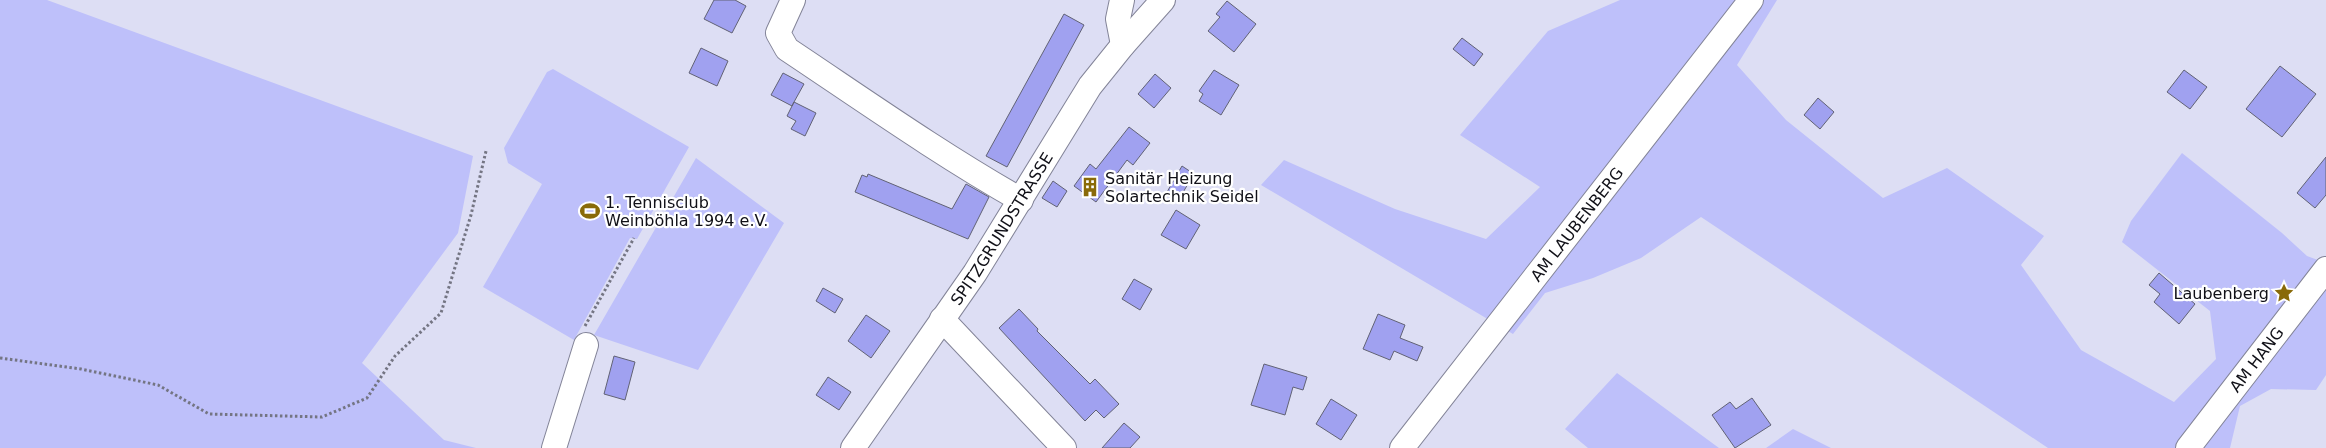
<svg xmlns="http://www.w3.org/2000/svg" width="2326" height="448" viewBox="0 0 2326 448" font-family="'DejaVu Sans',sans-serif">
<rect width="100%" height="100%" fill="#dddef4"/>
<path fill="#bec0fa" d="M0,0H47L473,156L458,233L362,363L444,440L476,448H0Z
M1620,0H1777L1737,65L1786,120L1883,198L1947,168L2044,236L2021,265L2081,350L2174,402L2216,359L2210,311L2122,242L2131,221L2182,153L2282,233L2307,256L2326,263V375L2316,390L2271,389L2240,406L2230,448H2048L1701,217L1641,258L1593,278L1545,293L1513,334L1261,185L1284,160L1395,209L1486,239L1540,187L1460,135L1548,31Z
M553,69L689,147L637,239L630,238L574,340L483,287L542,184L508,163L504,148L547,72Z
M696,158L784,223L698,370L594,335Z
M1617,373L1719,448H1588L1565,429Z
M1793,429L1831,448H1766Z"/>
<path fill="#a0a1f0" stroke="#616275" d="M714,0H735L746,6L732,33L704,19Z
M1227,1L1256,24L1234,52L1208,31L1220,17L1216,14Z
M1064,14L1084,25L1007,167L986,156Z
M1462,38L1483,54L1474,66L1453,49Z
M701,48L728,61L717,86L689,73Z
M2280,66L2316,94L2282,137L2246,109Z
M1214,70L1239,85L1221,115L1199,101L1203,94L1199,91Z
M2184,70L2207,87L2190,109L2167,92Z
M783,73L804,84L794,102L816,113L805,136L791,129L796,121L787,116L794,102L792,106L771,95Z
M1155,74L1171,88L1154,108L1138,94Z
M1818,98L1834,112L1820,129L1804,115Z
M1129,127L1150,143L1133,165L1127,160L1096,202L1074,186L1090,164L1096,169Z
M2326,157V195L2315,208L2297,193Z
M1182,166L1194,174L1179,199L1167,192Z
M868,174L952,209L966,184L989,197L968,239L855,192L862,175L867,177Z
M1053,181L1067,191L1057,207L1042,198Z
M1176,210L1200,225L1186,249L1161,235Z
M2159,273L2195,304L2179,324L2154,302L2160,294L2149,285Z
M1134,279L1152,289L1140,310L1122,299Z
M823,288L843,299L835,313L816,301Z
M1019,309L1038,329L1037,331L1090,384L1095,379L1119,404L1104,418L1096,410L1085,421L999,328Z
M1378,314L1405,325L1400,338L1423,347L1417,361L1394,351L1390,360L1363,349Z
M866,315L890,331L871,358L848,341Z
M614,356L635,362L625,400L604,394Z
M1264,364L1307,377L1303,390L1293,387L1285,415L1251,405Z
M828,377L851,392L839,410L816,395Z
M1752,398L1771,425L1735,448L1712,415L1730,402L1736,409Z
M1331,399L1357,415L1341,440L1316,424Z
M1124,423L1140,437L1130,448H1102Z"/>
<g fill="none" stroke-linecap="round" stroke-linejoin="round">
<defs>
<g id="minor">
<path d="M793,0L778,33L787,49C865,101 940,154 1021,200"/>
<path d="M1122,0L1118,19L1123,45"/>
<path d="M942,319L1064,448"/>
<path d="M554,448L586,345"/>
<path id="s1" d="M853,448L975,273L1090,86L1123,45L1163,0"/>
<path id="s2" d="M1402,448L1751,0"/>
<path id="s3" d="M2188,448L2326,269"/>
</g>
</defs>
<use href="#minor" stroke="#838498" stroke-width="26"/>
<path stroke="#747583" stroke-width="3" stroke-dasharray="2.5 2.5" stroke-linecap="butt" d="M585,326L634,238
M0,358L81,369L158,385L209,414L322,417L367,398L395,356L441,313L471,215L486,151"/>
<use href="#minor" stroke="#fff" stroke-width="24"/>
</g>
<defs>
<symbol id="building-bare" viewBox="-9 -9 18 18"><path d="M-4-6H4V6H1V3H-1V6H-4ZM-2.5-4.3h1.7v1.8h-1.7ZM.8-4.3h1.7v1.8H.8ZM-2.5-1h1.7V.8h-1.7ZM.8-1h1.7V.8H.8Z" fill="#896a09" stroke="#fff" stroke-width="2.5" paint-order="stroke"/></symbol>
<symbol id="stadium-bare" viewBox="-9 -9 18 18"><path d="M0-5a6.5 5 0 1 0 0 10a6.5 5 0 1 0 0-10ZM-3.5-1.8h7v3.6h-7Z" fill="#896a09" stroke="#fff" stroke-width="2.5" paint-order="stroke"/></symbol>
<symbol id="sight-bare" viewBox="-9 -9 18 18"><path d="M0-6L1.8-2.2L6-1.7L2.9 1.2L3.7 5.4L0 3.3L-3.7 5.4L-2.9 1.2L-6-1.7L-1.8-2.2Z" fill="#896a09" stroke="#fff" stroke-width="2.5" paint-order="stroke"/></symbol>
</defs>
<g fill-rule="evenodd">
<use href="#building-bare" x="1076" y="173" width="28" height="28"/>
<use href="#stadium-bare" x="576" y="197" width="28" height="28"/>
<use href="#sight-bare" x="2270" y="279" width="28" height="28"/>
</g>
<g text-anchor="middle" stroke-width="4.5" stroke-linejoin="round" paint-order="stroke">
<g font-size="16" fill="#101017" stroke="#fff" text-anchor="start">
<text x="1105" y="184">Sanitär Heizung<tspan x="1105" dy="18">Solartechnik Seidel</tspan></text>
<text x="605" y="208">1. Tennisclub<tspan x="605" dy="18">Weinböhla 1994 e.V.</tspan></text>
<text x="2269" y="299" text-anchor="end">Laubenberg</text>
</g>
<g font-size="16" fill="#101017" stroke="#fff">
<text dy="6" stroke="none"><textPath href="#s2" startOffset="284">AM LAUBENBERG</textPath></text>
<text dy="6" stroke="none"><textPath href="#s1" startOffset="265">SPITZGRUNDSTRASSE</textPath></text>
<text dy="6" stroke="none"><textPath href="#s3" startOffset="112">AM HANG</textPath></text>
</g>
</g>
</svg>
